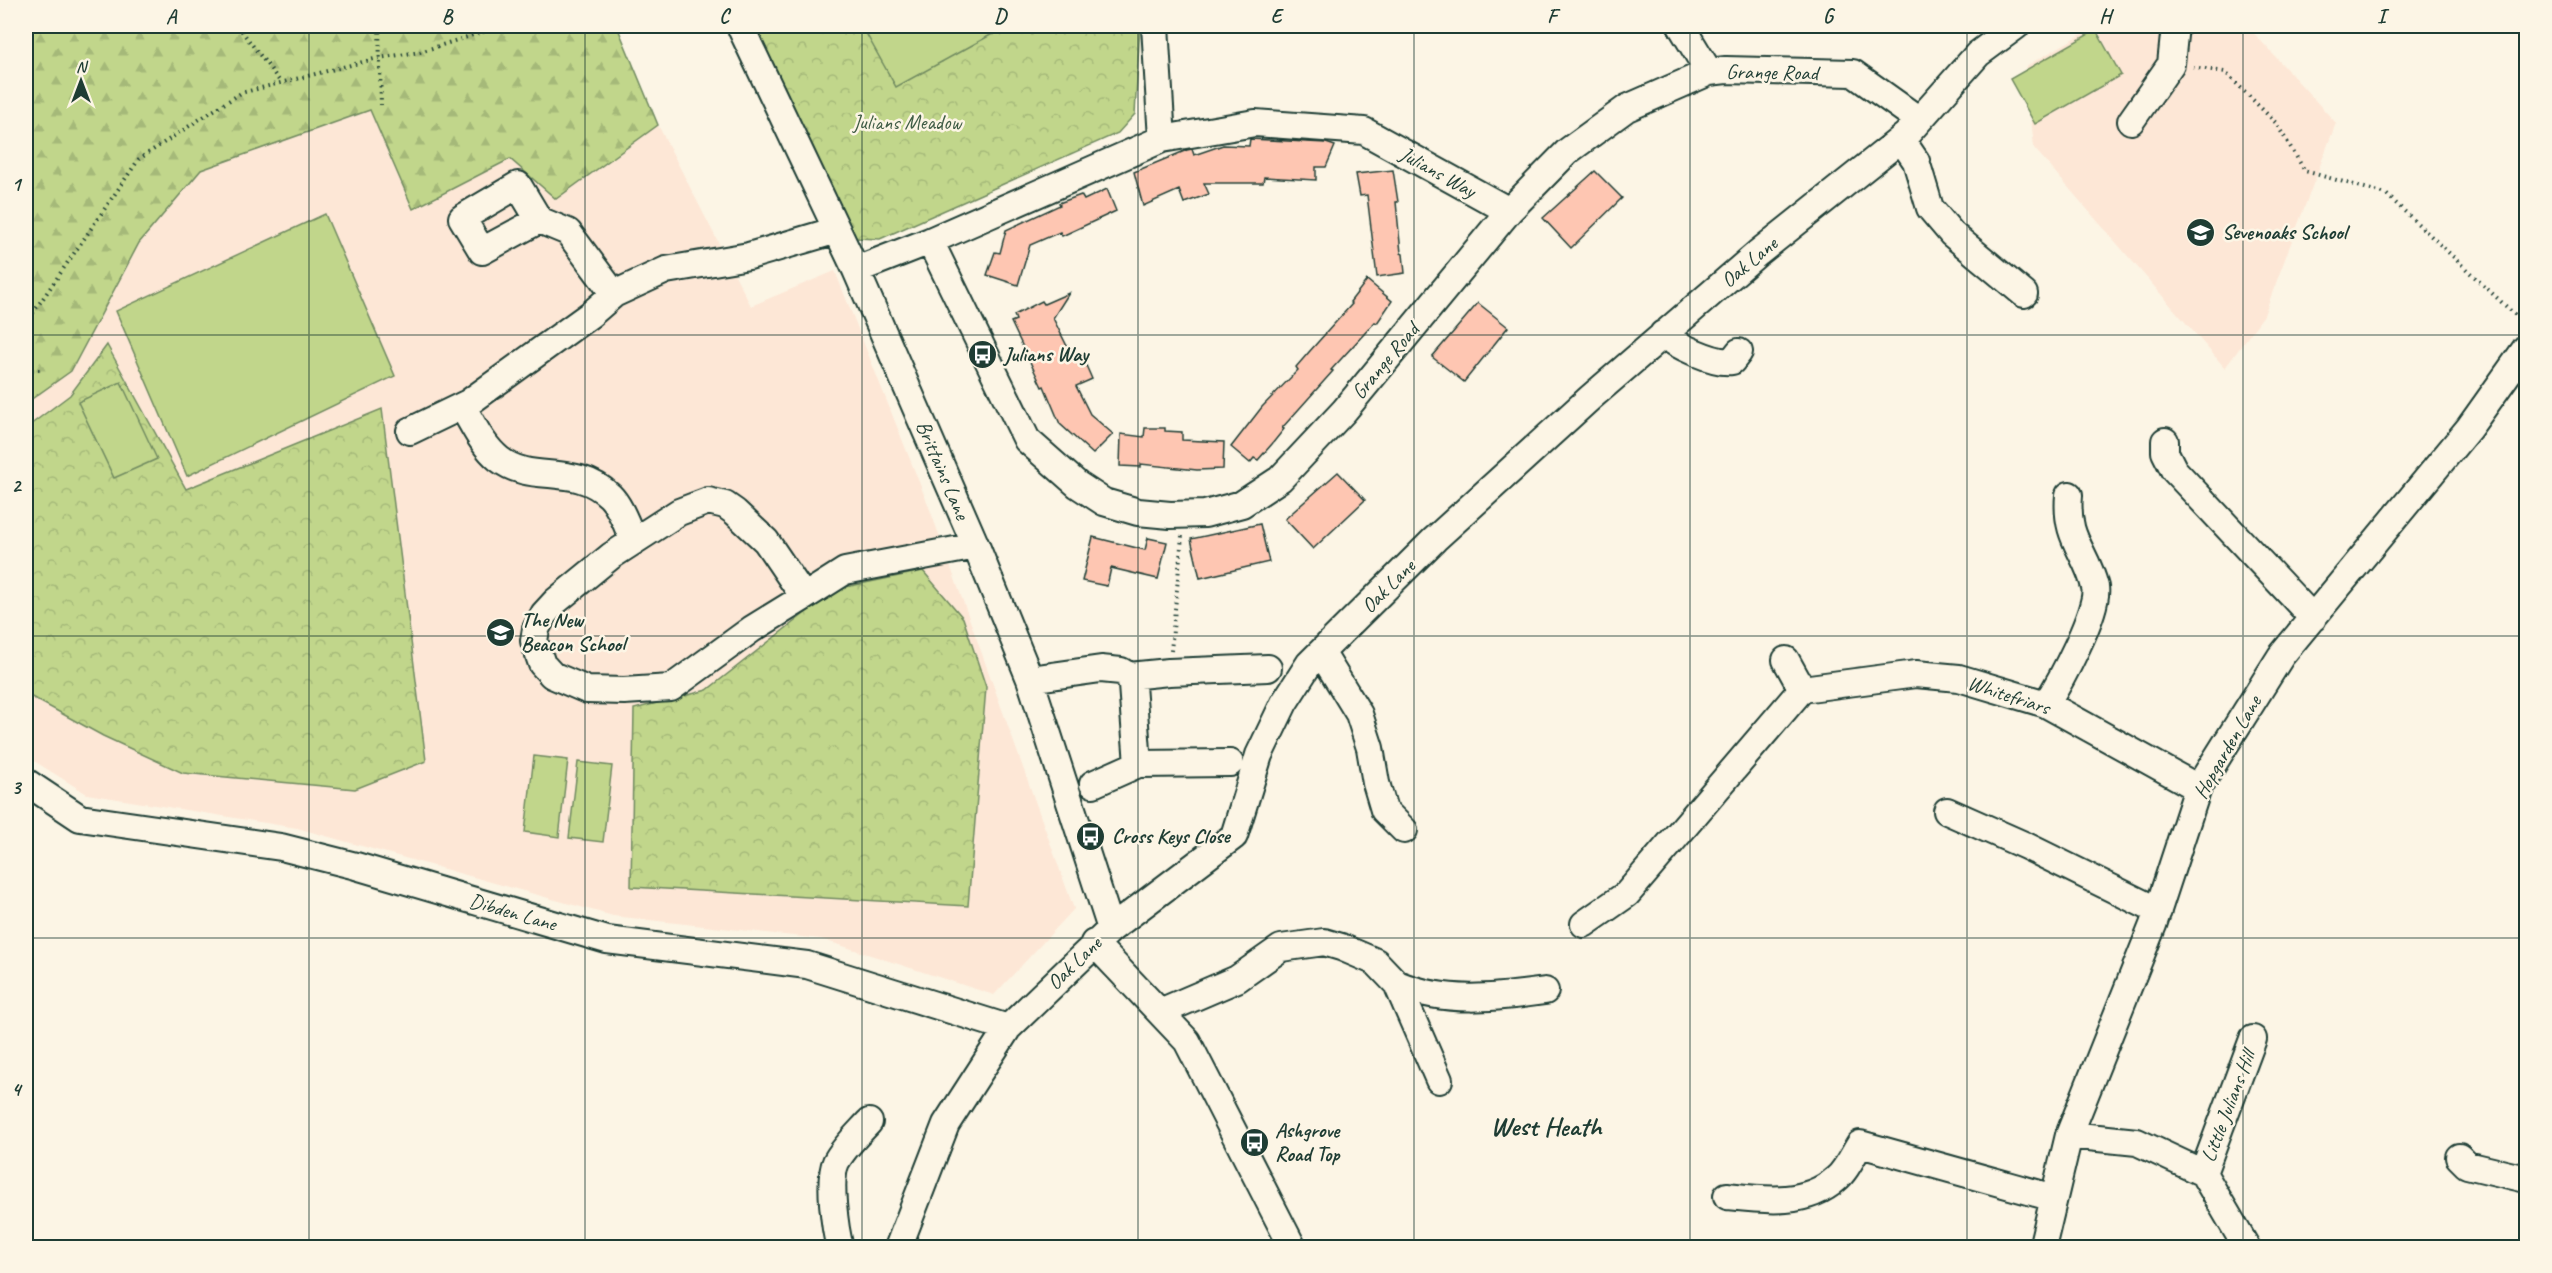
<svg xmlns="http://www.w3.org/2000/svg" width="2552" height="1273" viewBox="0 0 2552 1273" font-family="Caveat,sans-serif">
<defs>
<pattern id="forest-firs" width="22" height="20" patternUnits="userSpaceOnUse" patternTransform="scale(1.5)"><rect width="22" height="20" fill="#c1d68b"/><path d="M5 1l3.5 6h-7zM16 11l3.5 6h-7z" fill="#a5b979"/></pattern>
<pattern id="park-crowns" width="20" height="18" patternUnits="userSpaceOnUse" patternTransform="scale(1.5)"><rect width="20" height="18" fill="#c1d68b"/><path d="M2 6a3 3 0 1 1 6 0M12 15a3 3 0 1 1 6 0" fill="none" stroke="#a5b979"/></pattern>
</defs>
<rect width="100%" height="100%" fill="#fcf5e5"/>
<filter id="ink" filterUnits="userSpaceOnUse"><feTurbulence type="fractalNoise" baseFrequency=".0167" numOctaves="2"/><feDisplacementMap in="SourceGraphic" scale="12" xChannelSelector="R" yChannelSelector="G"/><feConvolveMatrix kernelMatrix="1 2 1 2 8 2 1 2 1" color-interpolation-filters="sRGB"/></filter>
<g filter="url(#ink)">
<path fill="#fde7d6" d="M550,26H617L658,125L751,306L835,271L929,507L1074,909L994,995L821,939L613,916L297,828L87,794L26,756V349L126,200Z
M2096,26H2182L2251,30L2336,123L2264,315L2225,368L2034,148L2026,66Z"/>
<path fill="url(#forest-firs)" stroke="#708a60" stroke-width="1.5" d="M26,26H617L658,125L556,199L510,159L413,209L370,110L201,170L139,243L71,371L26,403Z"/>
<path fill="url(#park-crowns)" stroke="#708a60" stroke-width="1.5" d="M749,26H1140L1135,114L1118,133L880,239L856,238Z
M107,345L186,489L382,409L426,761L355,789L183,773L103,736L26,694V428L70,395Z
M923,571L963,618L986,687L968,906L631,887L634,709L707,690L836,589Z"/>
<path fill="#c1d68b" stroke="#708a60" stroke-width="1.5" d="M862,26H1007L896,87Z
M2096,30L2121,75L2035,124L2010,79Z
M325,214L395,376L187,476L116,311Z
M121,382L157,459L114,478L78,402Z
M534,756L568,760L559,837L525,832Z
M578,762L612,766L603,842L569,838Z"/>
<path fill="#fec6b2" stroke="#1f3d34" stroke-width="1.5" d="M1250,139L1326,143L1335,146L1326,167H1316V180L1264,177L1263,183H1204L1209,194L1184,203L1179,190L1143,206L1134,172L1187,150L1192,149L1194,155L1223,145L1249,146Z
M1393,170L1398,202H1396L1401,253L1403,254L1405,273L1377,277L1367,195L1360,196L1356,174Z
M1595,171L1622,198L1571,248L1543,218Z
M1107,189L1116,211L1062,236L1060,232L1030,245L1018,285L987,275L995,252L1000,253L1006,230L1060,205L1059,203L1081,195L1084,200Z
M1367,280L1392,301L1377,323L1375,322L1331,370L1333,371L1282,428L1284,429L1272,444L1258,460L1254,458L1250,463L1231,447L1262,407L1298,370L1296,367L1309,352L1352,304L1350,302Z
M1069,293L1053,318L1073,358L1081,354L1092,379L1076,386L1090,414L1113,434L1093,454L1060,424L1044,386L1042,387L1011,322L1016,320L1014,315L1042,301L1044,304Z
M1478,303L1508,327L1464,382L1432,357Z
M1145,428H1165V431L1182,432V440L1224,442L1223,469L1197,470L1141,464V467L1120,466L1121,434L1144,437Z
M1338,472L1365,500L1313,549L1285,519Z
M1260,524L1269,562L1200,578L1191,539Z
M1093,537L1145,550L1148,538L1167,542L1158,579L1111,568L1107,586L1082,581Z"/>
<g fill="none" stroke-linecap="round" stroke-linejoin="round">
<defs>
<path id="minor" d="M740,26L856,270L976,546L1030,679L1111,929
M1155,26L1162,139
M1681,26L1709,72
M2131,121L2171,64L2175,26
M1901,139L1916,161L1930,208L1952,234L2024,294
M518,185L539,220L482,251L462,218Z
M539,220L568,232L614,294
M930,241L1027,440L1078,485L1104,502L1138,512L1170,515L1205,514L1242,504L1280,479L1344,411L1509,211L1568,151L1627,108L1709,72L1726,70L1853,73L1919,120
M856,270L930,241L1162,139L1255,123L1364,131L1509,211
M1663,334C1675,345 1715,364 1732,361L1739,352
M462,406C473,424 482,445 499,459C532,485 575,462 610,496C621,507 627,527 634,541
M410,431L468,403L591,314L614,294L666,270L749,256L837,230
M2165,441V452L2174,470L2313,618
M804,597L766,541L735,512L725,505L708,501L679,512L611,556L556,601L544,614L536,629L534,641L542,664L552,675L587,690L624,691L671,688L752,629L804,597L845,571L976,546
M1321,652L1359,714L1370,748L1376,783L1384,810L1404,830
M1786,660L1802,689L1916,674L1959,678L2046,704L2198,788
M1030,679L1101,669L1121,671L1129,676L1169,672L1268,668
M2046,704C2059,684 2100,609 2095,587C2086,550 2065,540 2069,495
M1138,764L1230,763
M26,782L80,818L281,847L356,866L607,940L807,965L1008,1028
M1093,784L1138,764L1132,685L1129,676
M1947,811L2026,846L2158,911
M1584,924L1627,894L1802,689
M1094,943L1187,1041L1293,1248
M1397,984C1446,1004 1495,998 1545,991
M1160,1012L1237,979L1281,948L1324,942L1341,947L1376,962L1397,984L1439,1080
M2069,1135L2137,1142L2203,1173L2247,1248
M2459,1157L2467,1165L2526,1179
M2203,1173L2253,1039
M1727,1196C1763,1200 1806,1206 1836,1179C1846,1171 1853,1155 1860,1144L2054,1198
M840,1248C835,1229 828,1180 836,1162C844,1147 858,1134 869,1122
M898,1248L946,1124L1008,1028L1111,929L1234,836L1259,755L1284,703L1309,664L1435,539L1590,398L1758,253L1906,135L1978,54L2016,26
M2042,1248L2069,1135L2153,925L2198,788L2281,656L2469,428L2526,348"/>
</defs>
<use href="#minor" stroke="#1f3d34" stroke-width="30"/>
<path stroke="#1f3d34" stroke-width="4" stroke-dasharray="1.5 4.5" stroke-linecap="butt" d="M238,26L281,83
M379,26L381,105
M2193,67L2225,72L2276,123L2305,171L2386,194L2526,325
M26,323L139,159L200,119L241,93L378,58L420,52L501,26
M26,370H44
M1171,651L1182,536"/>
<use href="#minor" stroke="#fcf5e5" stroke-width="26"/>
</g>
</g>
<path fill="none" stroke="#1f3d34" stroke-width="1.5" stroke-opacity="0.55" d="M309,26V1248M585,26V1248M862,26V1248M1138,26V1248M1414,26V1248M1690,26V1248M1967,26V1248M2243,26V1248M26,335H2526M26,636H2526M26,938H2526"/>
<defs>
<symbol id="school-disc" viewBox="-11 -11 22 22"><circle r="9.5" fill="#1f3d34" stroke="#fcf5e5"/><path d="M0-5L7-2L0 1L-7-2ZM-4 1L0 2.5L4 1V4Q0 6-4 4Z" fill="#fff"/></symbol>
<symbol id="bus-disc" viewBox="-11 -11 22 22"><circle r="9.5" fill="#1f3d34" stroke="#fcf5e5"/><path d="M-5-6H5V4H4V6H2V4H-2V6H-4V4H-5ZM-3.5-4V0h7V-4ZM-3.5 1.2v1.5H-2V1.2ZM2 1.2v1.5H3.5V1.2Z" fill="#fff"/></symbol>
</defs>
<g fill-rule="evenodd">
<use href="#school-disc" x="2184" y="216" width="33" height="33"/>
<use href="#bus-disc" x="966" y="338" width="33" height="33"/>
<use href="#school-disc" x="484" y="616" width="33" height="33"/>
<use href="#bus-disc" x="1074" y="820" width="33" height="33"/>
<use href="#bus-disc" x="1238" y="1126" width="33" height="33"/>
</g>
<g text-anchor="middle" stroke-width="5" stroke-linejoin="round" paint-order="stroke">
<g font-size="21" fill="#1f3d34" stroke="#fcf5e5">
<text transform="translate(1772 72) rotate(1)" y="7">Grange Road</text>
<text transform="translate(1438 172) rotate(29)" y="7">Julians Way</text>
<text transform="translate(1749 262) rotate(-40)" y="7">Oak Lane</text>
<text transform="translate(1385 361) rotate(-50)" y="7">Grange Road</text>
<text transform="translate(943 470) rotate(67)" y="7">Brittains Lane</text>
<text transform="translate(1388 586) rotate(-45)" y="7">Oak Lane</text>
<text transform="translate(2009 695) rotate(18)" y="7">Whitefriars</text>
<text transform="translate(2227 747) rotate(-60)" y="7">Hopgarden Lane</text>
<text transform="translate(513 912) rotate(16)" y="7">Dibden Lane</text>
<text transform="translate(1074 963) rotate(-44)" y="7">Oak Lane</text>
<text transform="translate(2228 1106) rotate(-69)" y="7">Little Julians Hill</text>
</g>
<g font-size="21" fill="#3f5c45" stroke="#fcf5e5">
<text x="907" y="129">Julians Meadow</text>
</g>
<g font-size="21" font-weight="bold" fill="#1f3d34" stroke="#fcf5e5" text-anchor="start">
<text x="2222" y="239">Sevenoaks School</text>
<text x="1004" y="361">Julians Way</text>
<text x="521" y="627">The New<tspan x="521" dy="24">Beacon School</tspan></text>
<text x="1112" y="843">Cross Keys Close</text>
<text x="1275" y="1137">Ashgrove<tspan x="1275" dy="24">Road Top</tspan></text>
</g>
<g font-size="27" font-weight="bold" fill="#1f3d34" stroke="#fcf5e5">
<text x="1546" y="1135">West Heath</text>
</g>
</g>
<rect width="2552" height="1273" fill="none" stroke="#fcf5e5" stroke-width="66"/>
<g transform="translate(81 81)" stroke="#fcf5e5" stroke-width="4.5" paint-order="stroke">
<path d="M0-4.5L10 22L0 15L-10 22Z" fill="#1f3d34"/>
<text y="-9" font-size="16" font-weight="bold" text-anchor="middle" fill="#1f3d34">N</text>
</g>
<rect x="33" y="33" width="2486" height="1207" fill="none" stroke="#1f3d34" stroke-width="2"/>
<g font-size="20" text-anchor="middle" font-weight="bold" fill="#1f3d34">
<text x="171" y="23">A</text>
<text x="447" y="23">B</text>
<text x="724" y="23">C</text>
<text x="1000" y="23">D</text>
<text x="1276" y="23">E</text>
<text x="1552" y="23">F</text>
<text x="1828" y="23">G</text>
<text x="2105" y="23">H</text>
<text x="2381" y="23">I</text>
<text x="16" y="191">1</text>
<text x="16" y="492">2</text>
<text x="16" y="794">3</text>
<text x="16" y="1096">4</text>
</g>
</svg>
